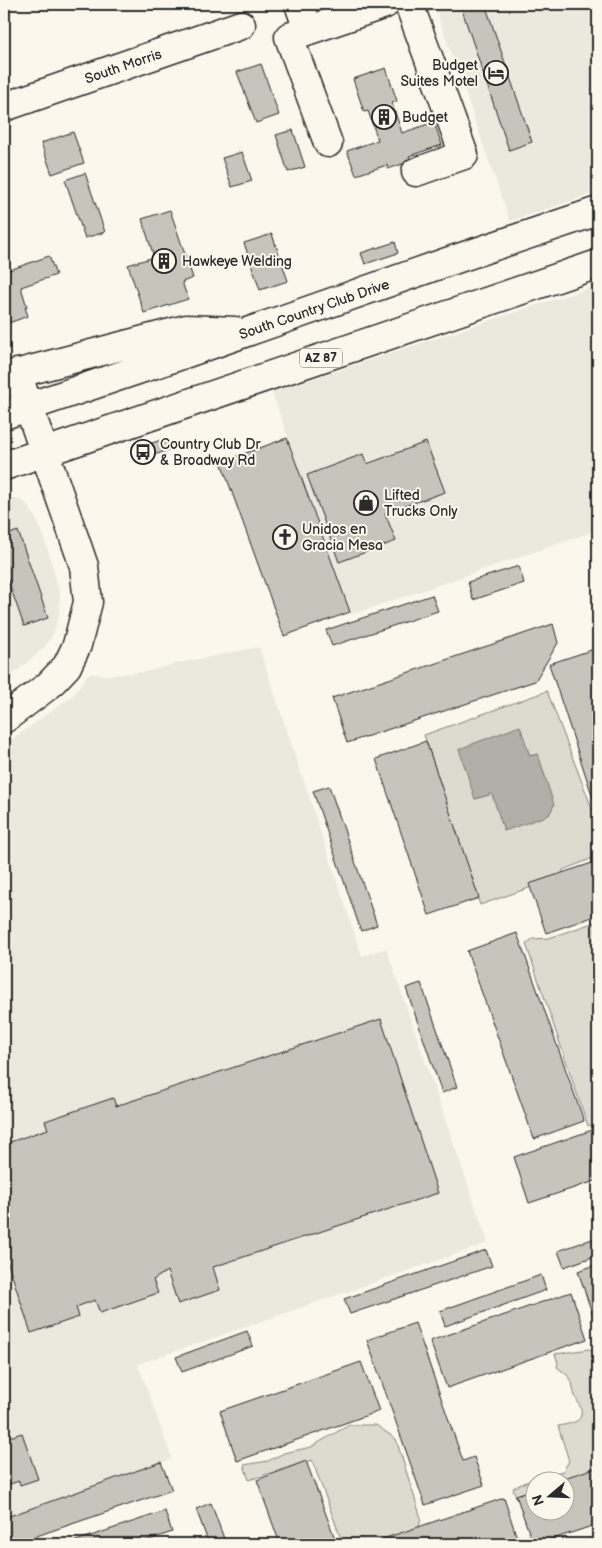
<svg xmlns="http://www.w3.org/2000/svg" width="602" height="1548" viewBox="0 0 602 1548" font-family="'Balsamiq Sans',sans-serif">
<rect width="100%" height="100%" fill="#fbf7ec"/>
<filter id="ink" filterUnits="userSpaceOnUse"><feTurbulence type="fractalNoise" baseFrequency=".02" numOctaves="2"/><feDisplacementMap in="SourceGraphic" scale="10" xChannelSelector="R" yChannelSelector="G"/><feConvolveMatrix kernelMatrix="1 2 1 2 8 2 1 2 1" color-interpolation-filters="sRGB"/></filter>
<g filter="url(#ink)">
<path fill="#ebe8de" d="M434,4H598V192L510,221Z
M598,285V530L351,615L272,392Z
M12,498L25,502L34,515L44,537L60,594L59,615L54,632L44,648L4,682V505Z
M259,647L362,956L386,948L488,1243L138,1364L172,1459L4,1518V745L74,695L88,674L110,675L145,672L179,663Z"/>
<path fill="#dddad0" stroke="#84827e" fill-rule="evenodd" d="M547,691L598,824V856L563,870V876L480,905L424,735ZM529,753L530,756L537,754L545,776V780L505,830L492,794L475,799Z
M598,921V1123L588,1126L526,944L533,939L549,938Z
M589,1349L598,1353V1466L588,1472L564,1480H534V1493L517,1500L513,1488L535,1478L563,1471L569,1461L558,1426C564,1425 577,1423 580,1418C584,1411 578,1402 575,1396C572,1388 574,1382 567,1375C564,1372 560,1370 557,1367L558,1363L555,1354Z
M349,1425H376L396,1439L421,1518L419,1527L400,1539L386,1544H343L312,1460L249,1480L244,1465L268,1461L284,1453L311,1447Z"/>
<path fill="#b1afa7" stroke="#7b7a75" d="M520,726L530,756L538,754L554,805L549,815L504,831L492,794L475,799L459,749Z"/>
<path fill="#c7c4bc" stroke="#2b2b2b" d="M460,4H485L532,142L509,150Z
M261,64L279,115L256,123L237,72Z
M386,68L397,101L392,103L402,133L434,122L442,145L409,156L411,161L388,169L387,165L356,175L347,151L378,140L368,111L364,112L353,79Z
M293,130L305,167L288,172L276,135Z
M73,132L84,163L52,174L41,143Z
M242,152L252,181L232,187L222,158Z
M85,173L105,232L85,238L65,180Z
M170,210L193,278L182,282L188,299L144,313L128,265L154,257L142,219Z
M272,234L288,281L260,290L244,243Z
M395,242L398,253L365,264L361,253Z
M49,256L56,275L21,287L27,307H25L28,316L6,324L4,317V272Z
M287,438L350,612L284,636L221,462Z
M165,439L169,450L136,461L132,449Z
M426,442L445,492L385,513L396,541L339,562L307,475L363,454L367,464Z
M18,531L48,618L24,626L4,569V536Z
M519,566L524,583L473,600L468,582Z
M432,595L438,611L332,646L326,630Z
M553,624L558,643L535,681L347,743L332,698Z
M594,649L598,662V813L549,664Z
M426,741L479,898L429,915L376,759Z
M329,786L377,925L361,931L313,791Z
M598,861V915L546,933L529,884Z
M517,933L584,1121L534,1139L467,951Z
M421,983L457,1087L442,1093L406,988Z
M381,1019L438,1193L213,1267L220,1290L178,1304L167,1271L153,1280L158,1293L100,1313L95,1300L76,1307L79,1317L31,1333L4,1251V1144L48,1129L45,1121L113,1098L116,1106Z
M598,1128V1180L529,1203L514,1157Z
M598,1237V1255L564,1267L558,1251Z
M486,1250L492,1266L350,1314L344,1299Z
M598,1264V1315L593,1316L578,1271Z
M541,1275L546,1290L445,1326L440,1311Z
M571,1292L587,1339L447,1388L430,1341Z
M415,1323L463,1461L474,1457L484,1485L425,1505L367,1340Z
M247,1331L253,1346L182,1372L176,1357Z
M361,1362L379,1411L237,1461L220,1411Z
M22,1433L38,1479L20,1485L19,1481L4,1486V1444L8,1443L6,1438Z
M306,1461L337,1544H280L257,1480Z
M161,1462L172,1490L13,1544H4V1518Z
M598,1467V1524L538,1544H533L516,1495L534,1489V1510H564V1480H558Z
M504,1498L519,1544H368Z
M211,1503L226,1544H209L196,1509Z
M165,1511L172,1532L137,1544H67Z"/>
<g fill="none" stroke-linecap="round" stroke-linejoin="round">
<defs>
<path id="minor" d="M299,4L308,30
M409,4L464,155L416,172
M4,107L241,25
M328,143L289,37L385,4
M4,719L49,685L67,666L77,645L88,602L84,566L17,373"/>
<path id="major" d="M4,377L186,329L235,331
M4,415L170,359L447,262L598,211
M4,466L598,264"/>
</defs>
<use href="#minor" stroke="#2b2b2b" stroke-width="31"/>
<use href="#major" stroke="#2b2b2b" stroke-width="31"/>
<use href="#minor" stroke="#fbf7ec" stroke-width="28"/>
<use href="#major" stroke="#fbf7ec" stroke-width="28"/>
</g>
</g>
<defs>
<symbol id="hotel-ring" viewBox="-11 -11 22 22"><circle r="9.5" fill="#fbf7ec" stroke="#2b2b2b" stroke-width="1.5"/><path d="M-6-4.5h1.5V1H6V5H4.5V3h-9V5H-6ZM-4 0a1.8 1.8 0 1 1 3.6 0ZM.5 0V-2.5h3Q6-2.5 6 0Z" fill="#2b2b2b"/></symbol>
<symbol id="building-ring" viewBox="-11 -11 22 22"><circle r="9.5" fill="#fbf7ec" stroke="#2b2b2b" stroke-width="1.5"/><path d="M-4-6H4V6H1V3H-1V6H-4ZM-2.5-4.3h1.7v1.8h-1.7ZM.8-4.3h1.7v1.8H.8ZM-2.5-1h1.7V.8h-1.7ZM.8-1h1.7V.8H.8Z" fill="#2b2b2b"/></symbol>
<symbol id="bus-ring" viewBox="-11 -11 22 22"><circle r="9.5" fill="#fbf7ec" stroke="#2b2b2b" stroke-width="1.5"/><path d="M-5-6H5V4H4V6H2V4H-2V6H-4V4H-5ZM-3.5-4V0h7V-4ZM-3.5 1.2v1.5H-2V1.2ZM2 1.2v1.5H3.5V1.2Z" fill="#2b2b2b"/></symbol>
<symbol id="shop-ring" viewBox="-11 -11 22 22"><circle r="9.5" fill="#fbf7ec" stroke="#2b2b2b" stroke-width="1.5"/><path d="M-5-2.5h2.3a2.7 3.5 0 0 1 5.4 0H5L5.5 6h-11ZM-1.5-2.5h3a1.5 2.3 0 0 0-3 0Z" fill="#2b2b2b"/></symbol>
<symbol id="church-ring" viewBox="-11 -11 22 22"><circle r="9.5" fill="#fbf7ec" stroke="#2b2b2b" stroke-width="1.5"/><path d="M-1.2-6h2.4v3.5h3.3v2.4h-3.3V6h-2.4V-.1h-3.3v-2.4h3.3Z" fill="#2b2b2b"/></symbol>
</defs>
<g fill-rule="evenodd">
<use href="#hotel-ring" x="482" y="59" width="28" height="28"/>
<use href="#building-ring" x="370" y="103" width="28" height="28"/>
<use href="#building-ring" x="150" y="247" width="28" height="28"/>
<use href="#bus-ring" x="129" y="438" width="28" height="28"/>
<use href="#shop-ring" x="352" y="489" width="28" height="28"/>
<use href="#church-ring" x="271" y="523" width="28" height="28"/>
</g>
<g text-anchor="middle" stroke-width="4" stroke-linejoin="round" paint-order="stroke">
<rect fill="#fbf7ec" stroke="#696865" stroke-width="1" x="300" y="348.5" width="42" height="19" rx="4"/>
<g font-size="12" font-weight="bold" fill="#2b2b2b">
<text x="321" y="362">AZ 87</text>
</g>
<g font-size="14" fill="#2b2b2b" stroke="#fbf7ec" text-anchor="start">
<text x="478" y="70" text-anchor="end">Budget<tspan x="478" dy="16">Suites Motel</tspan></text>
<text x="402" y="122">Budget</text>
<text x="182" y="266">Hawkeye Welding</text>
<text x="160" y="449">Country Club Dr<tspan x="160" dy="16">&amp; Broadway Rd</tspan></text>
<text x="384" y="500">Lifted<tspan x="384" dy="16">Trucks Only</tspan></text>
<text x="302" y="534">Unidos en<tspan x="302" dy="16">Gracia Mesa</tspan></text>
</g>
<g font-size="14" fill="#2b2b2b" stroke="#fbf7ec">
<text transform="translate(123 66) rotate(-19)" y="5">South Morris</text>
<text transform="translate(314 309) rotate(-19)" y="5">South Country Club Drive</text>
</g>
</g>
<rect width="602" height="1548" fill="none" stroke="#fbf7ec" stroke-width="20"/>
<rect x="10" y="10" width="582" height="1528" fill="none" stroke="#2b2b2b" stroke-width="2" filter="url(#ink)"/>
<g transform="translate(550 1496) rotate(251)"><circle r="24" fill="#fbf7ec" stroke="#a8a59f"/>
<path d="M0-4L9 19L0 12L-9 19Z" fill="#2b2b2b"/>
<text y="-8" font-size="14" font-weight="bold" text-anchor="middle" fill="#2b2b2b">N</text>
</g>
</svg>
